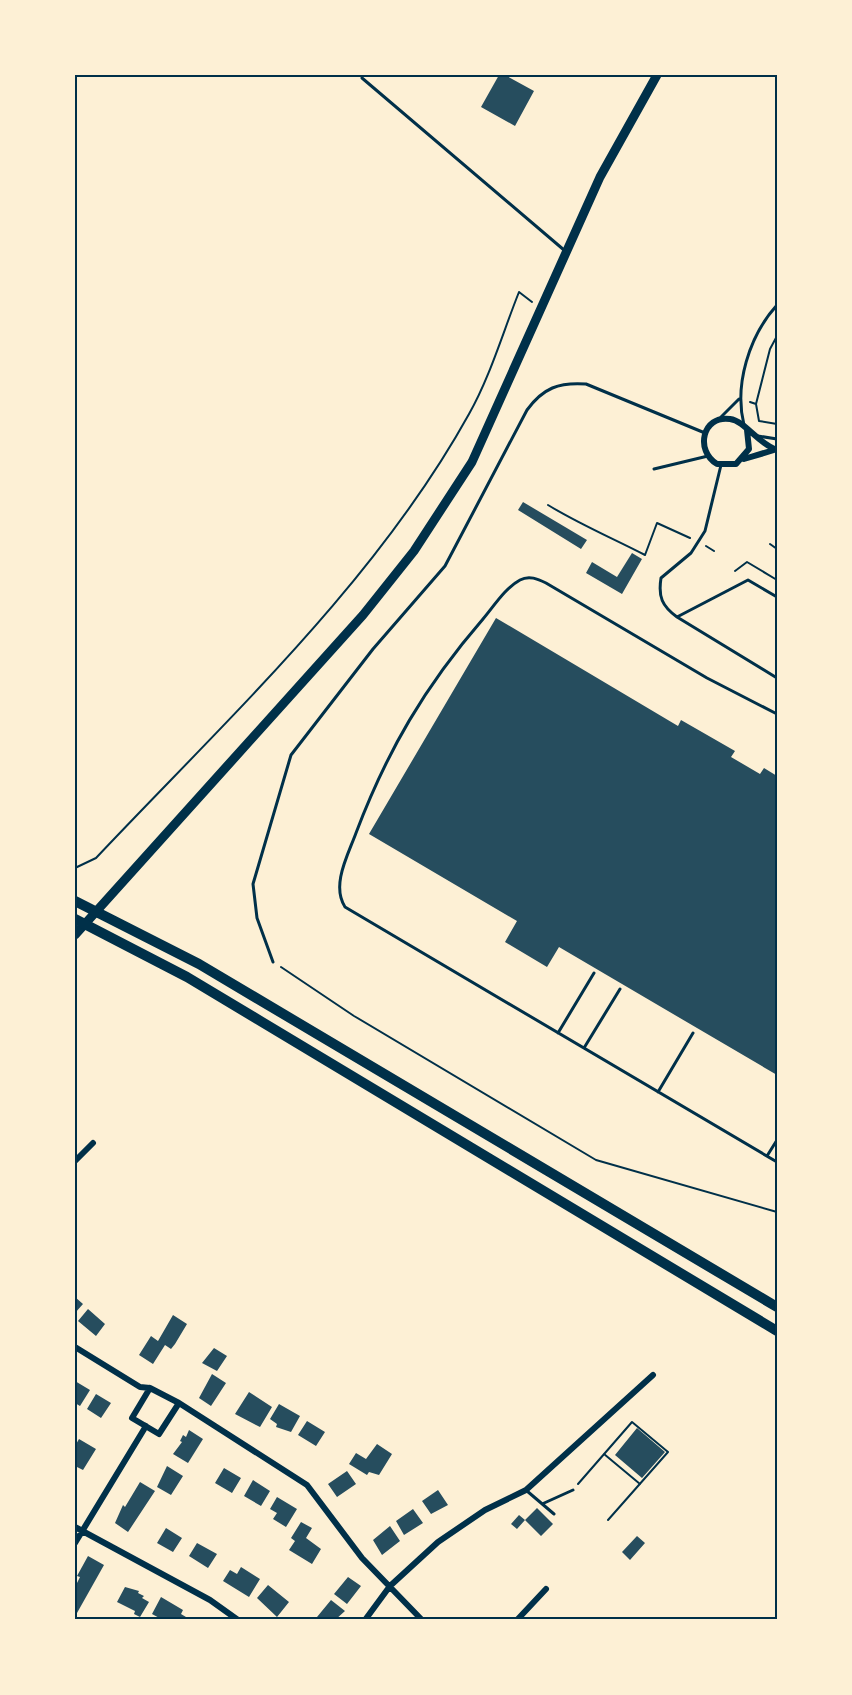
<svg xmlns="http://www.w3.org/2000/svg" width="852" height="1695" viewBox="0 0 852 1695" font-family="Mulish,sans-serif">
<rect width="100%" height="100%" fill="#fdf0d5"/>
<path fill="#264d5e" d="M499,75H505L534,91L515,126L481,107Z
M523,502L587,540L581,549L518,510Z
M632,553L642,559L622,594L586,573L592,562L617,577Z
M496,618L678,726L681,720L735,751L731,757L760,774L764,768L777,776V1075L559,947L547,967L505,942L517,921L369,834Z
M75,1297L83,1304L75,1313Z
M88,1309L105,1324L96,1336L78,1321Z
M173,1315L187,1324L175,1344L171,1349L165,1345L153,1364L139,1355L151,1336L158,1341Z
M214,1348L227,1356L217,1371L202,1363Z
M212,1374L226,1383L211,1406L199,1398Z
M75,1381L90,1390L80,1406L75,1403Z
M249,1392L272,1407L260,1427L235,1414Z
M96,1394L111,1403L101,1418L87,1409Z
M279,1404L300,1416L291,1432L276,1427L277,1424L270,1419Z
M307,1421L325,1432L316,1446L298,1435Z
M637,1428L665,1452L642,1478L615,1455Z
M189,1430L203,1439L188,1463L173,1454L182,1442L180,1441L183,1435L186,1437Z
M79,1439L96,1449L83,1470L75,1466V1446Z
M377,1444L392,1454L379,1475L369,1472L367,1475L349,1464L356,1453L366,1459Z
M167,1466L183,1476L171,1495L157,1487Z
M224,1468L241,1478L232,1493L215,1483Z
M347,1471L356,1484L337,1497L328,1484Z
M253,1480L270,1491L261,1506L244,1496Z
M140,1482L155,1491L128,1532L115,1523L123,1505L125,1507Z
M438,1490L448,1505L431,1514L422,1501Z
M277,1497L297,1509L286,1527L273,1519L277,1513L270,1509Z
M537,1508L553,1524L541,1536L525,1520Z
M413,1509L423,1523L404,1535L396,1521Z
M519,1515L525,1520L517,1529L511,1524Z
M301,1522L312,1528L306,1538L321,1549L312,1564L289,1550L295,1541L291,1538Z
M390,1526L400,1541L382,1555L373,1540Z
M166,1528L182,1538L173,1552L157,1543Z
M637,1536L645,1543L630,1560L622,1552Z
M197,1543L217,1554L208,1568L189,1556Z
M88,1556L104,1565L77,1613L75,1582L77,1583L80,1577L77,1576Z
M241,1567L260,1579L249,1597L223,1581L230,1570L237,1574Z
M348,1577L361,1586L347,1604L334,1594Z
M268,1585L289,1602L277,1617L257,1598Z
M125,1587L139,1591L138,1593L144,1596L142,1598L149,1602L140,1617L134,1614L135,1611L117,1602Z
M161,1597L183,1610L181,1614L191,1620H163L152,1614Z
M331,1600L345,1611L335,1620H321L317,1617Z"/>
<g fill="none" stroke-linecap="round" stroke-linejoin="round">
<path stroke="#003049" stroke-width="2" d="M750,402L756,404L759,421L777,424
M756,404L770,349L777,336
M548,505C579,524 612,538 645,555L657,523L690,538
M770,544L777,549
M706,546L714,551
M735,571L747,562L777,580
M75,868L96,858C226,720 376,582 469,414C490,377 503,332 519,292L532,302
M281,967L354,1016L596,1160L777,1212
M604,1454L640,1484
M578,1484L632,1422L668,1452L608,1520"/>
<path stroke="#003049" stroke-width="3" d="M362,78L564,250
M721,417L739,399
M744,425C734,385 749,336 777,305
M758,436L777,439
M721,465L705,531L691,553L661,578C658,597 662,606 677,617L748,580L777,597
M654,469L708,456
M677,617L777,678
M777,714L707,678L546,583C538,579 529,575 520,580C505,588 494,606 483,619C425,686 387,751 356,833C348,855 331,885 345,907L777,1162
M273,962L257,918L253,884L291,755L373,649L445,566L527,410C543,388 559,382 586,384L705,433
M558,1033L594,973
M584,1048L620,989
M658,1092L693,1033
M767,1156L777,1140
M527,1491L554,1514
M542,1504L573,1490"/>
<path stroke="#003049" stroke-width="6" d="M747,430L749,449L736,464H717C695,451 702,415 730,419C745,421 757,443 777,450
M744,459L774,450
M75,1161L93,1143
M75,1347L140,1387L150,1388L179,1403L307,1485L362,1558L422,1620
M150,1388L132,1418L159,1434L179,1403
M75,1527L210,1600L238,1620
M75,1543L146,1426
M365,1620L390,1586L438,1542L485,1510L526,1490L653,1375
M517,1620L546,1589"/>
<path stroke="#003049" stroke-width="9" d="M75,935L363,615L414,551L472,462L600,177L657,75"/>
<path stroke="#003049" stroke-width="10" d="M75,901L199,964L777,1307
M75,919L187,977L777,1331"/>
</g>
<rect width="852" height="1695" fill="none" stroke="#fdf0d5" stroke-width="153"/>
<rect x="76" y="76" width="700" height="1542" fill="none" stroke="#003049" stroke-width="2"/>
</svg>
